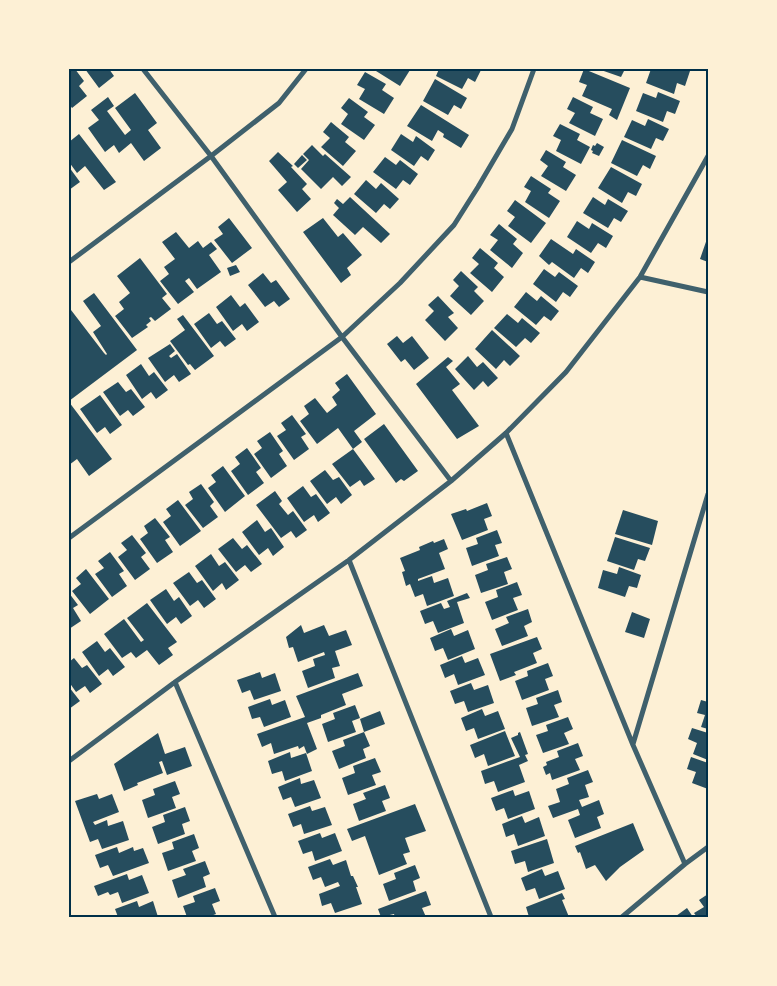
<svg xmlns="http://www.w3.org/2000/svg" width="777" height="986" viewBox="0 0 777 986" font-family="Cabin,sans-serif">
<rect width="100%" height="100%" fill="#fdf0d5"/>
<path fill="#264d5e" d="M69,69H75L84,81L79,86L87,96L72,108L69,104Z
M85,69H109L114,76L99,88Z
M377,69H408L410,70L400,86L376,71Z
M439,69H479L481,70L475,82L468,78L462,89L436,76Z
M584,69L630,88L617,120L609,115L612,109L582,96L587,85L579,82Z
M598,69H625L621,77Z
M651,69H682L690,71L685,86L677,83L674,94L646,83Z
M365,72L386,84L382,90L394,98L384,114L359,99L365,89L357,85Z
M435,79L467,98L461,109L454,105L448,115L423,101Z
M658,92L680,101L675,114L667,111L663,122L636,111L643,93L656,98Z
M135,93L157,123L148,130L161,148L144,161L131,143L119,153L114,145L105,152L88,128L99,120L91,110L108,97L114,106L107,111L125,135L131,130L115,108Z
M573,97L593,107L590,113L603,119L595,136L569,123L575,113L567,109Z
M349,98L368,112L364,117L375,125L364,140L341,124L348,114L341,108Z
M421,105L469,135L461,148L443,137L444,134L438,130L432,141L407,126Z
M648,119L669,129L663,141L656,138L651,149L624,137L632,120L645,126Z
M331,122L349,137L345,142L356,151L343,166L321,147L330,138L323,132Z
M560,124L580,134L577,140L590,147L581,164L556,151L561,140L553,136Z
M79,134L116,182L104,190L85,166L77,173L69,162V142Z
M401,134L413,142L416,136L435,150L428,161L421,156L414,166L391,150Z
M622,140L656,156L650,169L643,165L637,176L611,163Z
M597,143L604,147L599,156L592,153L593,151L591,150L593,145L595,146Z
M312,145L323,156L325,154L351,177L342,186L333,177L321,189L301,169L309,160L303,154Z
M546,150L566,162L563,167L576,175L566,191L541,176L548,166L540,160Z
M278,152L293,166L291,167L307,184L302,189L311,199L297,212L278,190L287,182L269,161Z
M302,155L307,160L298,168L294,164Z
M385,157L396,165L400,160L418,174L410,185L403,180L396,189L373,172Z
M69,167L80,182L69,190Z
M611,167L642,184L636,196L628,192L622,203L598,188Z
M531,176L551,189L548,193L560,201L549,218L525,202L531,191L524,187Z
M366,180L376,189L381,183L399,199L390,209L384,204L376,213L354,194Z
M350,197L390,234L381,243L363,227L355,235L333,215L339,208L334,203L337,199L343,204Z
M593,197L605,205L608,199L628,211L621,222L614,218L608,228L583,213Z
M515,200L546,223L531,243L508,226L515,217L507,211Z
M229,218L252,248L232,263L214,240L223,234L218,227Z
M323,218L338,237L343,233L362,255L347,268L351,275L341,283L303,232Z
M577,221L589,229L592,223L613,236L606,248L598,243L591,253L567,237Z
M499,224L517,239L513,244L523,253L512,268L490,250L498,240L490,235Z
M176,232L189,248L198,241L203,248L211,242L217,249L209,255L221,272L197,289L189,278L185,281L194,292L178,304L160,281L169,274L164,267L175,259L162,242Z
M708,236V262L700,259Z
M551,239L573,254L576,249L595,262L588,273L581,268L574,278L552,262L549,265L539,256Z
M480,248L498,263L494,268L504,277L492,292L470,273L479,264L472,258Z
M140,258L167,294L162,298L171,309L155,321L151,317L149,318L151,321L146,325L148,327L132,338L115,316L124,309L119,302L130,293L117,276Z
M236,265L240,272L230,276L227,268Z
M544,269L555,277L559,272L578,286L570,297L563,292L556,302L533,284Z
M461,271L478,287L474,291L484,301L471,315L450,296L459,286L453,280Z
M263,273L271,283L276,280L290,299L279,307L274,301L265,307L248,285Z
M526,292L537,301L541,296L559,311L551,321L544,316L536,325L514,307Z
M94,293L137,350L69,401V312L71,310L104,353L106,355L107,354L93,332L101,326L83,301Z
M231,295L240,307L245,303L259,322L247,331L242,324L233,331L216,307Z
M438,296L454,313L448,317L458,328L445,341L425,320L434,311L428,305Z
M209,313L217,324L222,321L236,339L225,347L220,341L211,348L194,324Z
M507,314L518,323L522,318L540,333L531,343L525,338L516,347L494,328Z
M183,315L214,356L195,370L190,364L188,365L170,341L185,330L177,319Z
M492,330L520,356L510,366L504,360L496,369L475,349Z
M397,336L403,343L412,336L429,358L414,370L405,359L401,362L387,344Z
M170,344L175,351L169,356L171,358L177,354L191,374L179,382L174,375L165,382L148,358Z
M468,356L477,367L483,362L498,378L488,387L483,381L474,390L455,369Z
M448,357L453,361L446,367L460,384L452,390L479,426L457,439L416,384Z
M141,364L149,376L154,372L168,390L156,399L151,392L142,399L126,375Z
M347,374L376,414L354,431L362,442L353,449L338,428L317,444L300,421L309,414L304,406L315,398L327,413L337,405L332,397L340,390L335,383Z
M118,382L126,392L131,389L145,407L133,416L128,410L120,416L103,392Z
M100,395L122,425L110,434L105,427L97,433L80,409Z
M69,402L112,459L89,476L77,459L69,465Z
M292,415L306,434L301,437L309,449L294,460L277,436L286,430L281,423Z
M384,424L418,471L404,481L401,479L396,483L364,439Z
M270,432L283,451L279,454L287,466L271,478L254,454L262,448L257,441Z
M247,448L261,468L256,472L264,483L248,495L231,471L240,464L235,457Z
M353,449L375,479L364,486L360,480L350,487L332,464Z
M223,466L245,496L225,512L208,488L216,482L211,475Z
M325,470L333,480L339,477L352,495L341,504L336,497L327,504L310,481Z
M201,484L214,502L210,506L218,517L203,528L185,505L193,499L189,492Z
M303,486L311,497L316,494L330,513L318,522L314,515L304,522L287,498Z
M275,491L282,501L279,504L288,515L293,511L307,530L296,538L291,531L281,538L256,505Z
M178,500L201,531L180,546L163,522L171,516L166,509Z
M487,503L492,516L484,519L488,530L462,540L451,514L466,509L467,511Z
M623,510L658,521L652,545L615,534Z
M155,518L170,537L165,540L173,552L157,563L140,539L148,533L144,526Z
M257,520L265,532L271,528L284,547L273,556L268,548L259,555L242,532Z
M497,530L502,543L495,545L499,556L472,566L466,548L478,544L476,538Z
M132,535L146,553L141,557L150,569L135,580L118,557L127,550L121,543Z
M615,537L650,548L645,561L638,559L634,570L607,561Z
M233,538L242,549L247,545L262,564L251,572L245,565L236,572L218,549Z
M444,539L448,549L439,553L445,569L418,579V581L432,576L434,583L448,578L454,596L427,606L423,594L415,597L410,584L406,586L402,572L405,571L400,558L420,550L419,547L433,541L434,543Z
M110,552L124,571L119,574L127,586L112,597L95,574L104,568L98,561Z
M211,554L219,566L225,562L239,580L226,590L222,583L213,591L195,566Z
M507,557L512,569L504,572L508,584L481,593L475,575L488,570L486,564Z
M619,567L641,575L637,588L629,586L625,597L598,588L603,570L617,574Z
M86,569L109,599L90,614L72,591L81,584L76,578Z
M189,572L197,583L202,580L216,599L204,608L198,600L190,606L173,583Z
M517,582L522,595L513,598L518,610L492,620L485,602L498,597L496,590Z
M166,589L174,601L179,597L192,616L181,624L176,617L167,624L150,600Z
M69,593L78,605L73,608L81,621L69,629Z
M467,593L470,598L457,602L464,623L438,633L433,621L425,624L420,611L441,603L444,609L450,607L447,601Z
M147,603L177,642L168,648L173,655L159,665L147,650L136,658L131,652L122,658L104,634L124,619L141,642L144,640L127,618Z
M528,609L532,622L524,626L528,636L502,646L495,629L509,623L506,617Z
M632,612L650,619L644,638L625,632Z
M301,625L304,633L324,625L329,636L346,630L352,645L335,651L340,666L332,668L335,678L308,688L302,671L315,666L313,659L325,655L324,652L298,662L293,647L289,648L286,637Z
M451,629L454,636L468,630L475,649L448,660L443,648L435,651L430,638Z
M537,637L542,649L533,653L537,663L514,672L516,675L500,681L490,654Z
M97,641L105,652L110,648L125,667L113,676L108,669L99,676L82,652Z
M462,656L465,663L478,658L485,675L458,685L454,674L445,678L440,665Z
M74,658L82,668L87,665L102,684L90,693L85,686L76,692L69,682V662Z
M548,663L553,676L545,679L549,690L522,700L515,681L528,676L527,671Z
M260,672L262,678L275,673L281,691L254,700L250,690L242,693L237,680Z
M358,673L363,686L342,694L346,705L321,715V718L307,723L317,749L307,754L304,746L299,749L298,746L274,754L271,743L262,747L257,734L305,717L296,696Z
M471,683L474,690L488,685L494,703L468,712L464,701L455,704L450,691Z
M69,687L80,701L69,709Z
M558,690L562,702L554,705L559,717L532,726L526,708L538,704L536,698Z
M270,699L272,705L285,700L291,717L264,727L260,717L252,719L248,707Z
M701,700L708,702V729L701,727L705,715L697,713Z
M355,705L360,718L352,721L356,732L328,742L322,724L335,719L333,713Z
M482,709L485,716L498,711L505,729L478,739L474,728L466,731L461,718Z
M380,711L385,724L364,732L360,719Z
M568,717L573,729L564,733L569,744L543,753L536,735L548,731L546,725Z
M692,728L708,733V760L693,754L697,743L688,739Z
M505,731L515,756L488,766L484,754L475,758L470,745Z
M364,732L370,746L363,749L366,758L339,769L332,751L345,746L343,740Z
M520,732L528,754L525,755L528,761L519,765L525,782L498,792L494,781L485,784L481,771L520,757L511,738L518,735V733Z
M158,733L165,754L185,747L192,766L167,775L162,761L159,762L163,773L137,783L138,785L124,791L114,764Z
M578,743L583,756L575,759L580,770L552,780L550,773L546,775L543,767L547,765L546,762L559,757L557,751Z
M290,752L291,758L306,753L312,771L285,781L282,771L272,774L268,761Z
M691,757L708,763V789L692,783L696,772L687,769Z
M375,758L381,772L372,775L376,785L348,795L342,778L355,773L353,766Z
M588,770L593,782L585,785L589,797L579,800L582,807L599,800L604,814L597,817L601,828L575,838L568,820L580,815L578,809L553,818L548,806L560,802L556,789L569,784L567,778Z
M300,778L301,784L314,780L321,798L295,807L291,797L283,800L278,787Z
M175,781L180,794L172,797L176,808L148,818L142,800L155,795L153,789Z
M385,785L390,798L382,801L386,811L359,821L353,804L366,799L363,793Z
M513,790L515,796L529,791L535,809L508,819L504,808L496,811L491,798Z
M97,794L99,799L112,794L119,812L93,822L95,825L107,820L108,826L123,821L129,840L102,849L98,839L90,842L75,801Z
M415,804L426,831L405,838L410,852L403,854L407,864L379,875L365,836L352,841L347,829Z
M310,806L312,811L325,807L332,825L304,834L301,824L293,827L288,814Z
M185,807L190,821L182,824L185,834L158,844L152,827L165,822L163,815Z
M522,816L525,823L539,817L545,836L518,846L514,834L506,837L502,824Z
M633,823L644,850L620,867L606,881L595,865L586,869L580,852L578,853L575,846Z
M320,833L322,838L335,833L342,851L315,861L312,851L303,854L298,841Z
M194,834L199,848L192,851L196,861L168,871L162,853L174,849L172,842Z
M547,839L554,863L528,872L525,861L515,864L511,851Z
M117,847L119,853L133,847L134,851L143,848L149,863L113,876L108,865L100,868L95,855Z
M330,859L333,865L346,860L351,876H353L358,887H356L362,904L335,913L331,903L322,906L319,894L340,886L338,882L325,887L321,877L313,880L308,867Z
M205,861L210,874L203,877L206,887L178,898L172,880L186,875L183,869Z
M415,865L420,878L413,881L416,891L389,901L383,884L396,879L394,873Z
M542,869L545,876L558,871L565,889L539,899L535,888L526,891L521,878Z
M127,874L129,880L142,875L149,893L122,903L118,892L110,895L108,892L98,896L94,886Z
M215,888L220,901L212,904L216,914L208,917H187L183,906L195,902L193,896Z
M426,891L431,905L422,908L426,917H395L394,914L381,917L378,909Z
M562,893L565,899L562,900L569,917H529L526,907Z
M708,894V917H697L694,913L704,907L699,900Z
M137,901L139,907L153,901L158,917H118L115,909Z
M687,908L693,917H677L676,916Z"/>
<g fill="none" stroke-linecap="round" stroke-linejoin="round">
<path stroke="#3f606c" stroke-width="5" d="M143,69L211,156L342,337L451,481
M69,262L211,156L279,103L306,69
M640,277L708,292
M506,433L633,745L685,864
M69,538L342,337L400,283L454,225L478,187L512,129L534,69
M349,560L491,917
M175,682L275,917
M633,744L708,494
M69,761L175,682L349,560L451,481L506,433L566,372L640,277L708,156
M622,917L685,864L708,847"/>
</g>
<rect width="777" height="986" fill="none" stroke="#fdf0d5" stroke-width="140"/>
<rect x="70" y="70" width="637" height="846" fill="none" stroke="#003049" stroke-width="2"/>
</svg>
